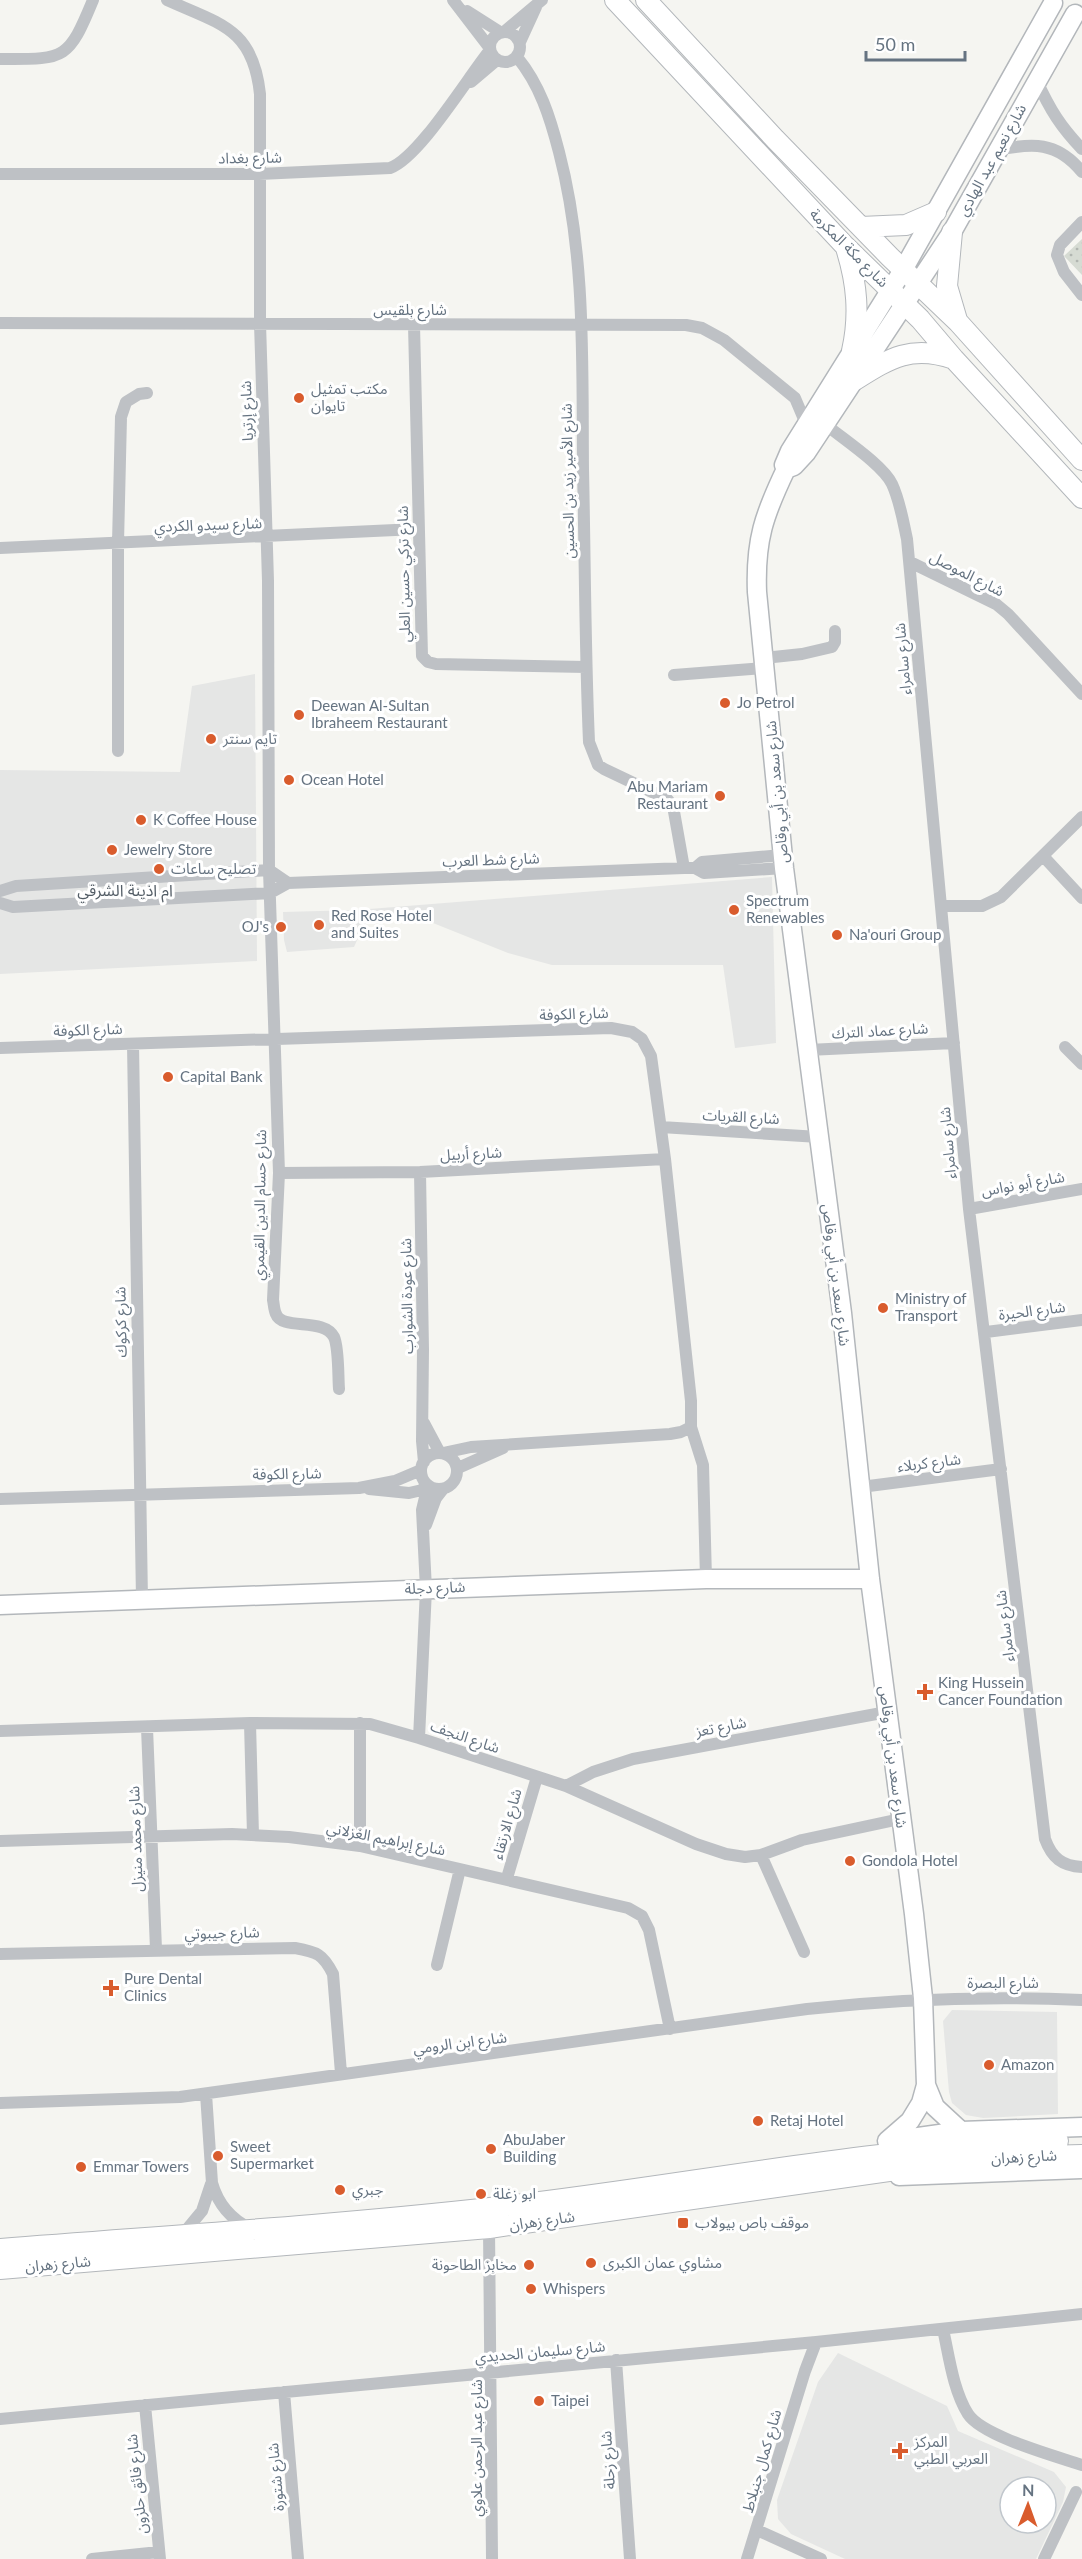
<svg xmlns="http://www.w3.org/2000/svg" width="1082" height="2559" viewBox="0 0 1082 2559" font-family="Lato,'Noto Sans Arabic',sans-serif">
<defs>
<pattern id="grass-dots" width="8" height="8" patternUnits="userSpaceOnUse" patternTransform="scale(1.5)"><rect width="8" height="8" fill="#d6dbd3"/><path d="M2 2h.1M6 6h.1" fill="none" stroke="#b1b6b1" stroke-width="1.8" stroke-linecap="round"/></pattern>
</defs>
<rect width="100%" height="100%" fill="#f5f5f1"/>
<path fill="#e5e6e5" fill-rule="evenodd" d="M255,674L257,961L0,974V770L180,772L192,686Z
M772,877L776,1043L735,1048L723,965H552L508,953L418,917L368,916L354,947L287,952L284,940L283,912L357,910Z
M952,2010L1057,2012L1058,2114L983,2118L966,2115L952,2103L949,2092L943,2021Z
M838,2353L947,2406L958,2431L1054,2472L1066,2487L1063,2502L1036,2559H845L791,2534L778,2519L777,2500L818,2382ZM1010,2487H1046V2523H1010Z"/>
<path fill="url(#grass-dots)" d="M1082,239V275L1064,256Z"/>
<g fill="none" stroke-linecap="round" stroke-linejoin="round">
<defs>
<path id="secondary" d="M786,469L794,466L806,453L952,232L1075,14
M0,1605L706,1579H870
M926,2085L935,2107L961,2131
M887,2141L910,2121L921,2103L926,2085L923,1998L914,1914L870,1579L842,1313L784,868L757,592C755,540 764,515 786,469L784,465L790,451L903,270L1053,3
M890,2141L961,2131L1082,2127
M899,2176L1082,2169"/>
<path id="primary" d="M615,0L845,246L920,319L954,359L1082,498
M646,0L775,139L890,257L958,322L1082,460
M861,227L906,225L936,212
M952,232L947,286L957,320
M846,248C857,283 860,315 852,351
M855,380C890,358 912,344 954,359
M0,2249C163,2236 327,2226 490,2208C680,2187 867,2147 1058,2141
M0,2269L489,2228L931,2165L1006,2157L1082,2155"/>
</defs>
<use href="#secondary" stroke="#b3b7bb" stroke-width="21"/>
<use href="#primary" stroke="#b3b7bb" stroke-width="22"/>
<path stroke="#bec1c5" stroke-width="12" d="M167,0C220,24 253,28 260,94V323L268,581L269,870L279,1173L273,1300C274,1305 274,1310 276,1314C282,1331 324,1317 334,1337C339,1348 338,1377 339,1389
M453,0L489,47
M467,11L500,32
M505,31L542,0
M490 47a15 15 0 1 1 30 0a15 15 0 1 1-30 0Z
M520,42L536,7
M517,57C540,85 550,117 559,152C586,255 582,363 583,469C585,560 585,651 589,742L598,765L604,769L667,799L673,806L684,868
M0,59C65,59 68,61 93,0
M1037,81C1050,110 1061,127 1082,149
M471,82L497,60
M997,150C1032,143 1057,141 1082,172
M0,174H259L390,168C419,158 468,77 490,50
M1082,222L1060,245L1057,255L1064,272L1082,295
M0,323L686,325L702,328L724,340L795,398L806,424
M414,325L422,656L428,662L436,664L586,667
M825,424C843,439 883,465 892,484C900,501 903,521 907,539L969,1209L1045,1839C1052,1858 1062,1866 1082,1867
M0,548L417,529
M910,562L996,604L1008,614L1082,694
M764,658L802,654L832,647L835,642V631
M674,675L765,668
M118,751V543L121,417L126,402L139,394L147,393
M1043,856L1082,898
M695,868L702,862L783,855
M0,891L16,886L269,870L288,883
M0,903L13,907L270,893L288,883L684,868H695L704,873L784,868
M942,906H982L1001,897L1082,817
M133,1044L142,1600
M1065,1047L1082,1064
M0,1048L611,1028L632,1032L642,1039L651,1056L665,1159L691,1401V1427L681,1432L670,1434L471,1447L443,1453
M808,1050L954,1043
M661,1127L819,1137
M420,1172L423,1350L422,1441L424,1462
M279,1173L420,1172L665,1159
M969,1209L1082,1189
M986,1332L1082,1320
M424,1423L440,1453
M691,1427L703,1465L706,1579
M421 1471a18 18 0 1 1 36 0a18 18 0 1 1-36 0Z
M458,1468L503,1448
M861,1487L1001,1469
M369,1489L409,1493L422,1490L426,1484
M0,1499L359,1488L395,1481L421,1470
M426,1525L436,1498L443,1489
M250,1723L253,1835
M147,1728L156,1949
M0,1731L250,1723L370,1724L419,1738L566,1786L696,1844L726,1854L745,1857L761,1855L802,1840L900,1819
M419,1738L426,1589L422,1510L428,1485
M566,1786L593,1772L633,1759L887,1712
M0,1841L232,1834L289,1837L360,1846L628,1908L642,1916L649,1930L670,2029
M360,1846V1723
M761,1855L804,1952
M507,1878L537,1777
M0,1954L295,1948C317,1952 323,1954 333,1974L341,2073
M437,1965L460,1869
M206,2094L212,2183C218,2204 230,2219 251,2229
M0,2103L180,2097L807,2009C899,1999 990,1996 1082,2000
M489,2228L492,2559
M183,2234L202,2211L211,2184
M943,2329C949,2356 953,2390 968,2414C982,2436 1055,2456 1082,2465
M616,2360L630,2559
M284,2392L298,2559
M145,2405L160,2559
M0,2419L816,2342L1082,2314
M757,2530L821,2559
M92,2559L159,2552
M747,2559L805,2371L816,2342
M1044,2559L1076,2492"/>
<use href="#secondary" stroke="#fff" stroke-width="18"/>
<use href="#primary" stroke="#fff" stroke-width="20"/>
</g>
<g fill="#d95c2d" stroke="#fff" stroke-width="2">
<circle cx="299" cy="398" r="6"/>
<circle cx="725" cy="703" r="6"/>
<circle cx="299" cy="715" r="6"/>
<circle cx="211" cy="739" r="6"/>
<circle cx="289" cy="780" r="6"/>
<circle cx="720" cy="796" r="6"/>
<circle cx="141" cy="820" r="6"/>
<circle cx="112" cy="850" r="6"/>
<circle cx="159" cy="869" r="6"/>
<circle cx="734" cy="910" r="6"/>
<circle cx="319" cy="925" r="6"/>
<circle cx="281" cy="927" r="6"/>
<circle cx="837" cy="935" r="6"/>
<circle cx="168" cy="1077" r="6"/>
<circle cx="883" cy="1308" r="6"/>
<path d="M922 1683h6v6h6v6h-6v6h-6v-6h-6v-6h6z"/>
<circle cx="850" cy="1861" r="6"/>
<path d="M108 1979h6v6h6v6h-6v6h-6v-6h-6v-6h6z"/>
<circle cx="989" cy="2065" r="6"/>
<circle cx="758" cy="2121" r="6"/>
<circle cx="491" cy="2149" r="6"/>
<circle cx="218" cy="2156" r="6"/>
<circle cx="81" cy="2167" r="6"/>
<circle cx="340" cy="2190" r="6"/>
<circle cx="481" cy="2194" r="6"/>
<rect x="677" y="2217" width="12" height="12" rx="3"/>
<circle cx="591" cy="2263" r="6"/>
<circle cx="529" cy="2265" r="6"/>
<circle cx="531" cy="2289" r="6"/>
<circle cx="539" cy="2401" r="6"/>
<path d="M897 2442h6v6h6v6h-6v6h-6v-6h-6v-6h6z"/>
</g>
<g text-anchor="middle" stroke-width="6" stroke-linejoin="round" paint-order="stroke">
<g font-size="15" fill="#657381" stroke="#fff">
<text transform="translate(250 158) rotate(-1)" y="5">شارع بغداد</text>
<text transform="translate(992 160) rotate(-61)" y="5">شارع نعيم عبد الهادي</text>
<text transform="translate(849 248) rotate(45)" y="5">شارع مكة المكرمة</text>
<text x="410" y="315">شارع بلقيس</text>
<text transform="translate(247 411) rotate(-92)" y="5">شارع إرتريا</text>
<text transform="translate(568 481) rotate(-91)" y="5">شارع الأمير زيد بن الحسين</text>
<text transform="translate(208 525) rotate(-2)" y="5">شارع سيدو الكردي</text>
<text transform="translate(404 574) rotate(-91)" y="5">شارع تركي حسين العلي</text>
<text transform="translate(967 574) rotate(27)" y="5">شارع الموصل</text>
<text transform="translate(903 659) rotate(-95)" y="5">شارع سامراء</text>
<text transform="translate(777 792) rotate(-95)" y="5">شارع سعد بن أبي وقاص</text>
<text transform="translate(491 860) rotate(-2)" y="5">شارع شط العرب</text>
<text transform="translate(574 1014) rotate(-2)" y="5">شارع الكوفة</text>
<text transform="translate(88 1030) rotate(-2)" y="5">شارع الكوفة</text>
<text transform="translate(880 1031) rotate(-3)" y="5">شارع عماد الترك</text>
<text transform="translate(741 1117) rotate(3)" y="5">شارع القريات</text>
<text transform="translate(948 1143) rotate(-95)" y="5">شارع سامراء</text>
<text transform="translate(471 1154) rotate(-3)" y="5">شارع أربيل</text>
<text transform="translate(1023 1184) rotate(-10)" y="5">شارع أبو نواس</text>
<text transform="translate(260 1205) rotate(-89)" y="5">شارع حسام الدين القيمري</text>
<text transform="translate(836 1275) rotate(83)" y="5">شارع سعد بن أبي وقاص</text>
<text transform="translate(407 1296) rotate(-91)" y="5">شارع عودة الشوارب</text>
<text transform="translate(1032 1311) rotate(-7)" y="5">شارع الحيرة</text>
<text transform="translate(121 1322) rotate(-91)" y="5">شارع كركوك</text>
<text transform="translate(929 1463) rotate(-7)" y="5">شارع كربلاء</text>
<text transform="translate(287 1474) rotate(-1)" y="5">شارع الكوفة</text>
<text transform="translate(435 1588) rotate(-2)" y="5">شارع دجلة</text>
<text transform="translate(1005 1626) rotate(-97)" y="5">شارع سامراء</text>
<text transform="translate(721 1727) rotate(-11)" y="5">شارع تعز</text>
<text transform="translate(465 1737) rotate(19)" y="5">شارع النجف</text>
<text transform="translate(893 1757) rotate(83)" y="5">شارع سعد بن أبي وقاص</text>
<text transform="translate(507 1824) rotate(-74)" y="5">شارع الارتقاء</text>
<text transform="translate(136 1839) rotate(-92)" y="5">شارع محمد منيزل</text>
<text transform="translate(386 1839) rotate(11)" y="5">شارع إبراهيم الغزلاني</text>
<text transform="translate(222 1933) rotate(-1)" y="5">شارع جيبوتي</text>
<text x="1003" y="1988">شارع البصرة</text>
<text transform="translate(460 2043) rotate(-7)" y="5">شارع ابن الرومي</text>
<text transform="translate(1024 2157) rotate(-3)" y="5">شارع زهران</text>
<text transform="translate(542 2221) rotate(-8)" y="5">شارع زهران</text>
<text transform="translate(58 2264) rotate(-5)" y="5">شارع زهران</text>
<text transform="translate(540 2352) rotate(-5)" y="5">شارع سليمان الحديدي</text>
<text transform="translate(477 2448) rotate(-90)" y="5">شارع عبد الرحمن علاوي</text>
<text transform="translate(608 2460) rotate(-94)" y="5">شارع زحلة</text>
<text transform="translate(762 2461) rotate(-74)" y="5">شارع كمال جنبلاط</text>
<text transform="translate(276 2477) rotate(-95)" y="5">شارع شتورة</text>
<text transform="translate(137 2484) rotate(-96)" y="5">شارع فائق حلزون</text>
</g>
<g font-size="15" fill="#657381" stroke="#fff" text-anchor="start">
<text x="311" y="394">مكتب تمثيل<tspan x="311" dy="17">تايوان</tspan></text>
<text x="737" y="708">Jo Petrol</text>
<text x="311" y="711">Deewan Al-Sultan<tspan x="311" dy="17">Ibraheem Restaurant</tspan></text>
<text x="223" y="744">تايم سنتر</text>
<text x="301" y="785">Ocean Hotel</text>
<text x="708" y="792" text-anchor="end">Abu Mariam<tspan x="708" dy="17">Restaurant</tspan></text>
<text x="153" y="825">K Coffee House</text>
<text x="124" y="855">Jewelry Store</text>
<text x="171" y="874">تصليح ساعات</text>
<text x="746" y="906">Spectrum<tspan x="746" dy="17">Renewables</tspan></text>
<text x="331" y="921">Red Rose Hotel<tspan x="331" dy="17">and Suites</tspan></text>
<text x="269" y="932" text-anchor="end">OJ's</text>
<text x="849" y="940">Na'ouri Group</text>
<text x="180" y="1082">Capital Bank</text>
<text x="895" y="1304">Ministry of<tspan x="895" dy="17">Transport</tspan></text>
<text x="938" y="1688">King Hussein<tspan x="938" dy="17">Cancer Foundation</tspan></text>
<text x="862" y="1866">Gondola Hotel</text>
<text x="124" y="1984">Pure Dental<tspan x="124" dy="17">Clinics</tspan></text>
<text x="1001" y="2070">Amazon</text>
<text x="770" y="2126">Retaj Hotel</text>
<text x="503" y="2145">AbuJaber<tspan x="503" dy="17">Building</tspan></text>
<text x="230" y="2152">Sweet<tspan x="230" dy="17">Supermarket</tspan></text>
<text x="93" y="2172">Emmar Towers</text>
<text x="352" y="2195">جبري</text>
<text x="493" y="2199">ابو زغلة</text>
<text x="695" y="2228">موقف باص بيولاب</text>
<text x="603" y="2268">مشاوي عمان الكبرى</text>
<text x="517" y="2270" text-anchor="end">مخابز الطاحونة</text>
<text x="543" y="2294">Whispers</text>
<text x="551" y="2406">Taipei</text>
<text x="914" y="2447">المركز<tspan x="914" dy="17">العربي الطبي</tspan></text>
</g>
<g font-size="16" fill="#535d66" stroke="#fff">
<text x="125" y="896">ام اذينة الشرقي</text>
</g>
</g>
<g transform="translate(1028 2505) rotate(1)"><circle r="28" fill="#ffffff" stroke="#c1c7cd" stroke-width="1.5"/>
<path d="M0-4.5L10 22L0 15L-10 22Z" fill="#d95c2d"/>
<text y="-9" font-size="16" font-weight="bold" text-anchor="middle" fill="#657381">N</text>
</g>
<path d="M866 51v9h99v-9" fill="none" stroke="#657381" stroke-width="3"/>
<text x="875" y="51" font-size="18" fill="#657381" stroke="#ffffff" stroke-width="4.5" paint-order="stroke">50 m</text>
</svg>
